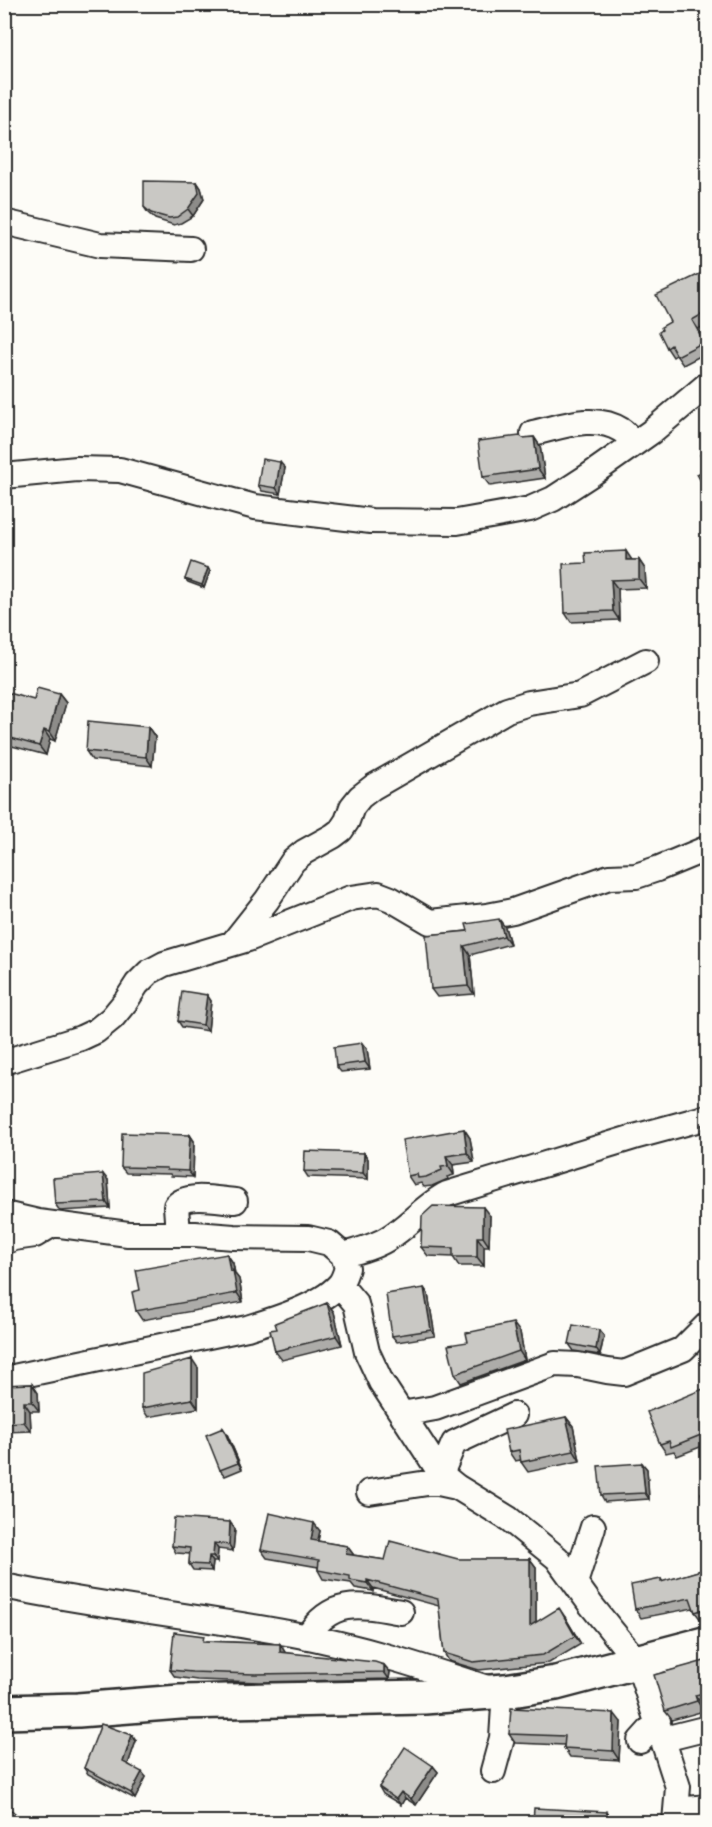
<svg xmlns="http://www.w3.org/2000/svg" width="712" height="1827" viewBox="0 0 712 1827" font-family="'Playpen Sans',sans-serif">
<rect width="100%" height="100%" fill="#fdfcf7"/>
<filter id="ink" filterUnits="userSpaceOnUse"><feTurbulence type="fractalNoise" baseFrequency=".0167" numOctaves="2"/><feDisplacementMap in="SourceGraphic" scale="12" xChannelSelector="R" yChannelSelector="G"/><feConvolveMatrix kernelMatrix="1 2 1 2 8 2 1 2 1" color-interpolation-filters="sRGB"/></filter>
<g filter="url(#ink)">
<g fill="none" stroke-linecap="round" stroke-linejoin="round">
<defs>
<path id="minor" d="M4,222L100,245L191,249
M533,433C560,427 595,413 621,430C626,433 630,439 634,443
M4,476L77,469L120,470L255,507L371,521L457,522L530,509L553,499L590,475L651,432L708,384
M233,943L267,900L293,861L304,852L333,836L341,830L347,821L352,807L360,797L373,787L507,710L529,703L580,695L646,661
M4,1062L81,1038L96,1031L112,1018L126,1001L137,984L149,972L164,964L248,939L351,898L378,894L391,899L430,922L487,916L513,911L609,877L636,876L657,869L708,848
M4,1214L38,1222L128,1234H195L234,1237L308,1238L329,1243L343,1255L347,1268C345,1274 343,1281 339,1285C320,1306 273,1320 247,1328L4,1379
M178,1234L176,1206C187,1192 219,1200 235,1201
M4,1242L14,1238L35,1235L53,1224
M343,1255C358,1251 374,1247 387,1239C409,1226 425,1205 447,1194L634,1137L708,1117
M340,1285L356,1304L367,1352L381,1382L441,1474L457,1487L509,1519L557,1558L591,1605L638,1663L678,1787L675,1822
M402,1414L435,1408L555,1364L578,1365L607,1371L624,1373L683,1349L708,1324
M441,1474L454,1443L514,1415
M369,1492L434,1482L457,1487
M575,1583L593,1527
M4,1586C100,1606 197,1616 293,1634C359,1646 423,1667 487,1688
M307,1637C331,1597 362,1605 401,1612
M664,1739L708,1728
M640,1741L658,1721
M493,1771L502,1738L505,1691
M677,1810L708,1807
M4,1822H5"/>
<path id="primary" d="M4,1712L78,1710L180,1702L424,1697L505,1691L556,1683L708,1643"/>
</defs>
<use href="#minor" stroke="#2b2b2b" stroke-width="28"/>
<use href="#primary" stroke="#2b2b2b" stroke-width="38"/>
<use href="#minor" stroke="#fdfcf7" stroke-width="24"/>
<use href="#primary" stroke="#fdfcf7" stroke-width="33"/>
</g>
<path fill="#adaca9" stroke="#2b2b2b" stroke-width="1.5" d="M197,182L201,188L204,199L193,216L181,223L174,225L155,219L148,213L144,207Z
M708,270V324L698,329L708,346V352L683,365L676,355L673,357L667,348L662,330L670,322Z
M534,437L540,446L545,478L490,486L483,477L523,438Z
M285,468L280,494L262,491L258,485Z
M632,560H639L645,569L646,588L618,589L619,620L571,622L565,613Z
M210,571L204,588L188,582L185,579Z
M59,694L66,703L55,741L50,739L46,755L4,744V710L34,700Z
M148,727L155,737L152,766L92,760L86,751Z
M505,927L510,944L470,955L474,994L437,997L431,989L468,931Z
M207,995L211,1001L208,1031L182,1027L178,1021Z
M367,1049L370,1069L341,1072L336,1066Z
M464,1129L470,1138L474,1162L453,1165L454,1175L447,1177L448,1179L432,1186L424,1187L421,1183L414,1185L408,1176Z
M190,1135L194,1141L193,1177L171,1176L170,1174L126,1173L121,1167Z
M364,1153L368,1159V1179L308,1177L304,1171Z
M108,1180L110,1208L60,1211L55,1204Z
M490,1216L489,1246H484V1266H459L453,1257L428,1256L421,1247Z
M227,1254L233,1263L235,1274L239,1279L243,1302L142,1320L136,1311L140,1290Z
M424,1288L428,1294L435,1336L397,1342L392,1336Z
M327,1303L334,1312L342,1345L282,1360L275,1351L277,1329Z
M599,1330L604,1336L600,1355L574,1351L569,1344Z
M520,1332L525,1360L461,1383L455,1374L468,1342Z
M198,1368V1408L148,1417L142,1408Z
M32,1384L38,1393L39,1411H30L31,1431L4,1432V1385Z
M708,1387V1444L677,1456L674,1451L666,1453L660,1444Z
M566,1417L573,1426L580,1461L528,1472L521,1462V1460L515,1461L509,1452Z
M223,1428L227,1434L242,1469L225,1476L220,1470Z
M642,1463L647,1469L649,1499L605,1502L601,1495Z
M235,1529L233,1551L218,1549L217,1562H213L212,1571L193,1570L189,1564L190,1554L176,1553L172,1546Z
M320,1531L318,1541L347,1546L353,1554V1555L385,1560L530,1559L536,1567V1622L565,1617L581,1644L549,1663L479,1670L449,1661L444,1653L439,1606L373,1588V1591L355,1588L351,1583L323,1579L318,1570V1567L267,1558L261,1550Z
M708,1568V1618L701,1620L695,1612L693,1608L641,1618L635,1609L661,1579L663,1582Z
M207,1641L280,1644L285,1653L384,1665L390,1672L389,1679L260,1682L197,1680L175,1677L170,1670Z
M708,1660V1703L702,1704L704,1711L672,1720L665,1711Z
M621,1722L619,1760L570,1757L564,1748V1745L515,1743L509,1734Z
M136,1741L128,1764L146,1777L135,1799L88,1774L84,1768Z
M433,1766L438,1772L416,1805L405,1798L401,1805L383,1794L379,1787Z"/>
<path fill="#8d8c89" stroke="#2b2b2b" stroke-width="1.5" d="M197,182L201,188L204,199L193,216L188,209Z
M692,320L698,329L708,348L704,342Z
M534,437L540,446L545,478L538,469Z
M280,462L285,468L280,494L276,488Z
M626,551L632,560H626Z
M639,560L645,569L646,588L639,579Z
M208,568L210,571L204,588L202,585Z
M611,580L618,589L619,620L613,611Z
M59,694L66,703L55,741L49,732Z
M148,727L155,737L152,766L146,757Z
M44,730L50,739L46,755L39,746Z
M499,919L505,927L510,944L504,936Z
M464,946L470,955L474,994L468,986Z
M207,995L211,1001L208,1031L203,1025Z
M362,1043L367,1049L370,1069L365,1062Z
M464,1129L470,1138L474,1162L467,1153Z
M190,1135L194,1141L193,1177L188,1171Z
M364,1153L368,1159V1179L363,1173Z
M446,1156L453,1165L454,1175L448,1166Z
M103,1174L108,1180L110,1208L106,1202Z
M483,1207L490,1216L489,1246L483,1237Z
M477,1237L484,1246V1266L477,1257Z
M227,1254L233,1263L235,1274L239,1279L243,1302L237,1293L230,1271Z
M424,1288L428,1294L435,1336L431,1330Z
M327,1303L334,1312L342,1345L336,1336Z
M513,1323L520,1332L525,1360L519,1351Z
M599,1330L604,1336L600,1355L596,1349Z
M192,1359L198,1368V1408L192,1399Z
M32,1384L38,1393L39,1411L32,1402Z
M24,1402L30,1411L31,1431L24,1422Z
M566,1417L573,1426L580,1461L574,1451Z
M223,1428L227,1434L242,1469L238,1463Z
M642,1463L647,1469L649,1499L645,1493Z
M230,1522L235,1529L233,1551L229,1545Z
M314,1523L320,1531L316,1548L311,1540Z
M214,1543L218,1549L217,1562L213,1556Z
M347,1546L353,1554L352,1562L346,1554Z
M209,1556L213,1562L212,1571L208,1565Z
M530,1559L536,1567V1634L530,1626Z
M367,1580L373,1588V1591L367,1583Z
M559,1608L565,1617L581,1644L575,1636Z
M280,1644L285,1652V1660L280,1652Z
M384,1665L390,1672L389,1679L384,1672Z
M695,1695L702,1704L704,1711L697,1701Z
M614,1713L621,1722L619,1760L613,1751Z
M132,1735L136,1741L127,1767L123,1762Z
M433,1766L438,1772L416,1805L411,1799Z
M142,1772L146,1777L135,1799L131,1793Z
M401,1792L405,1798L401,1805L396,1799Z
M607,1812L613,1821V1822H606Z"/>
<path fill="#c9c8c4" stroke="#2b2b2b" stroke-width="1.5" d="M144,181L197,182L199,193L188,209L177,217L169,218L151,213L144,207Z
M708,270V311L692,320L704,342L677,356L671,345L667,348L659,332L662,330L661,327L670,322L656,295Z
M520,436L523,438L534,437L538,469L483,477L478,441Z
M708,452V494L697,474L707,469L700,455Z
M262,459L280,462L276,488L258,485Z
M626,551V560H639V579L611,580L613,611L565,613L563,564L586,563L585,553Z
M191,562L208,568L202,585L185,579Z
M37,688L59,694L49,732L44,730L39,746L4,736V710L9,693L34,700Z
M88,721L148,727L146,757L86,751Z
M499,919L504,936L464,946L468,986L431,989L426,935L468,931L466,924Z
M182,991L207,995L203,1025L178,1021Z
M362,1043L365,1062L336,1066L334,1047Z
M708,1124V1159H706L701,1125Z
M464,1129L467,1153L446,1156L448,1166L441,1167L442,1170L426,1177L418,1178L417,1174L408,1176L402,1140Z
M122,1133L190,1135L188,1171L167,1170V1168L121,1167Z
M305,1151L364,1153L363,1173L304,1171Z
M103,1174L106,1202L55,1204L53,1178Z
M433,1206L483,1207V1237H477V1257H453V1248L421,1247L422,1216Z
M227,1254L230,1271L233,1270L237,1293L136,1311L132,1292L140,1290L136,1270Z
M424,1288L431,1330L392,1336L386,1294Z
M327,1303L336,1336L275,1351L270,1330L277,1329L275,1323Z
M513,1323L519,1351L455,1374L448,1345L468,1342L466,1333Z
M573,1325L599,1330L596,1349L569,1344Z
M192,1359V1399L142,1408V1373Z
M32,1384V1402H24V1422L4,1423V1385Z
M708,1387V1434L702,1436L701,1435L671,1447L669,1441L660,1444L647,1412Z
M566,1417L574,1451L521,1462L519,1450L509,1452L504,1430Z
M223,1428L238,1463L220,1470L206,1435Z
M642,1463L645,1493L601,1495L598,1466Z
M708,1491V1522L701,1493Z
M269,1513L314,1523L311,1540L347,1546L346,1554L385,1560L390,1541L458,1559H530V1626L559,1608L575,1636L543,1655L473,1662L444,1653L438,1599L367,1580V1583L350,1580V1576L318,1570L319,1560L261,1550Z
M174,1518L230,1522L229,1545L214,1543L213,1556H209L208,1565L189,1564L190,1548L172,1546Z
M708,1568V1608L695,1612L690,1598L635,1609L631,1585L661,1579V1582Z
M174,1632L204,1636L203,1641L280,1644V1652L375,1662L384,1665V1672L255,1674L192,1672L170,1670Z
M708,1660V1692L695,1695L697,1701L665,1711L654,1675Z
M511,1708L614,1713L613,1751L564,1748L565,1736L509,1734Z
M101,1724L132,1735L123,1762L142,1772L131,1793L84,1768Z
M405,1747L433,1766L411,1799L401,1792L396,1799L379,1787Z
M534,1808L607,1812L606,1822H533Z"/>
</g>
<rect width="712" height="1827" fill="none" stroke="#fdfcf7" stroke-width="24"/>
<rect x="12" y="12" width="688" height="1803" fill="none" stroke="#2b2b2b" stroke-width="2" filter="url(#ink)"/>
</svg>
